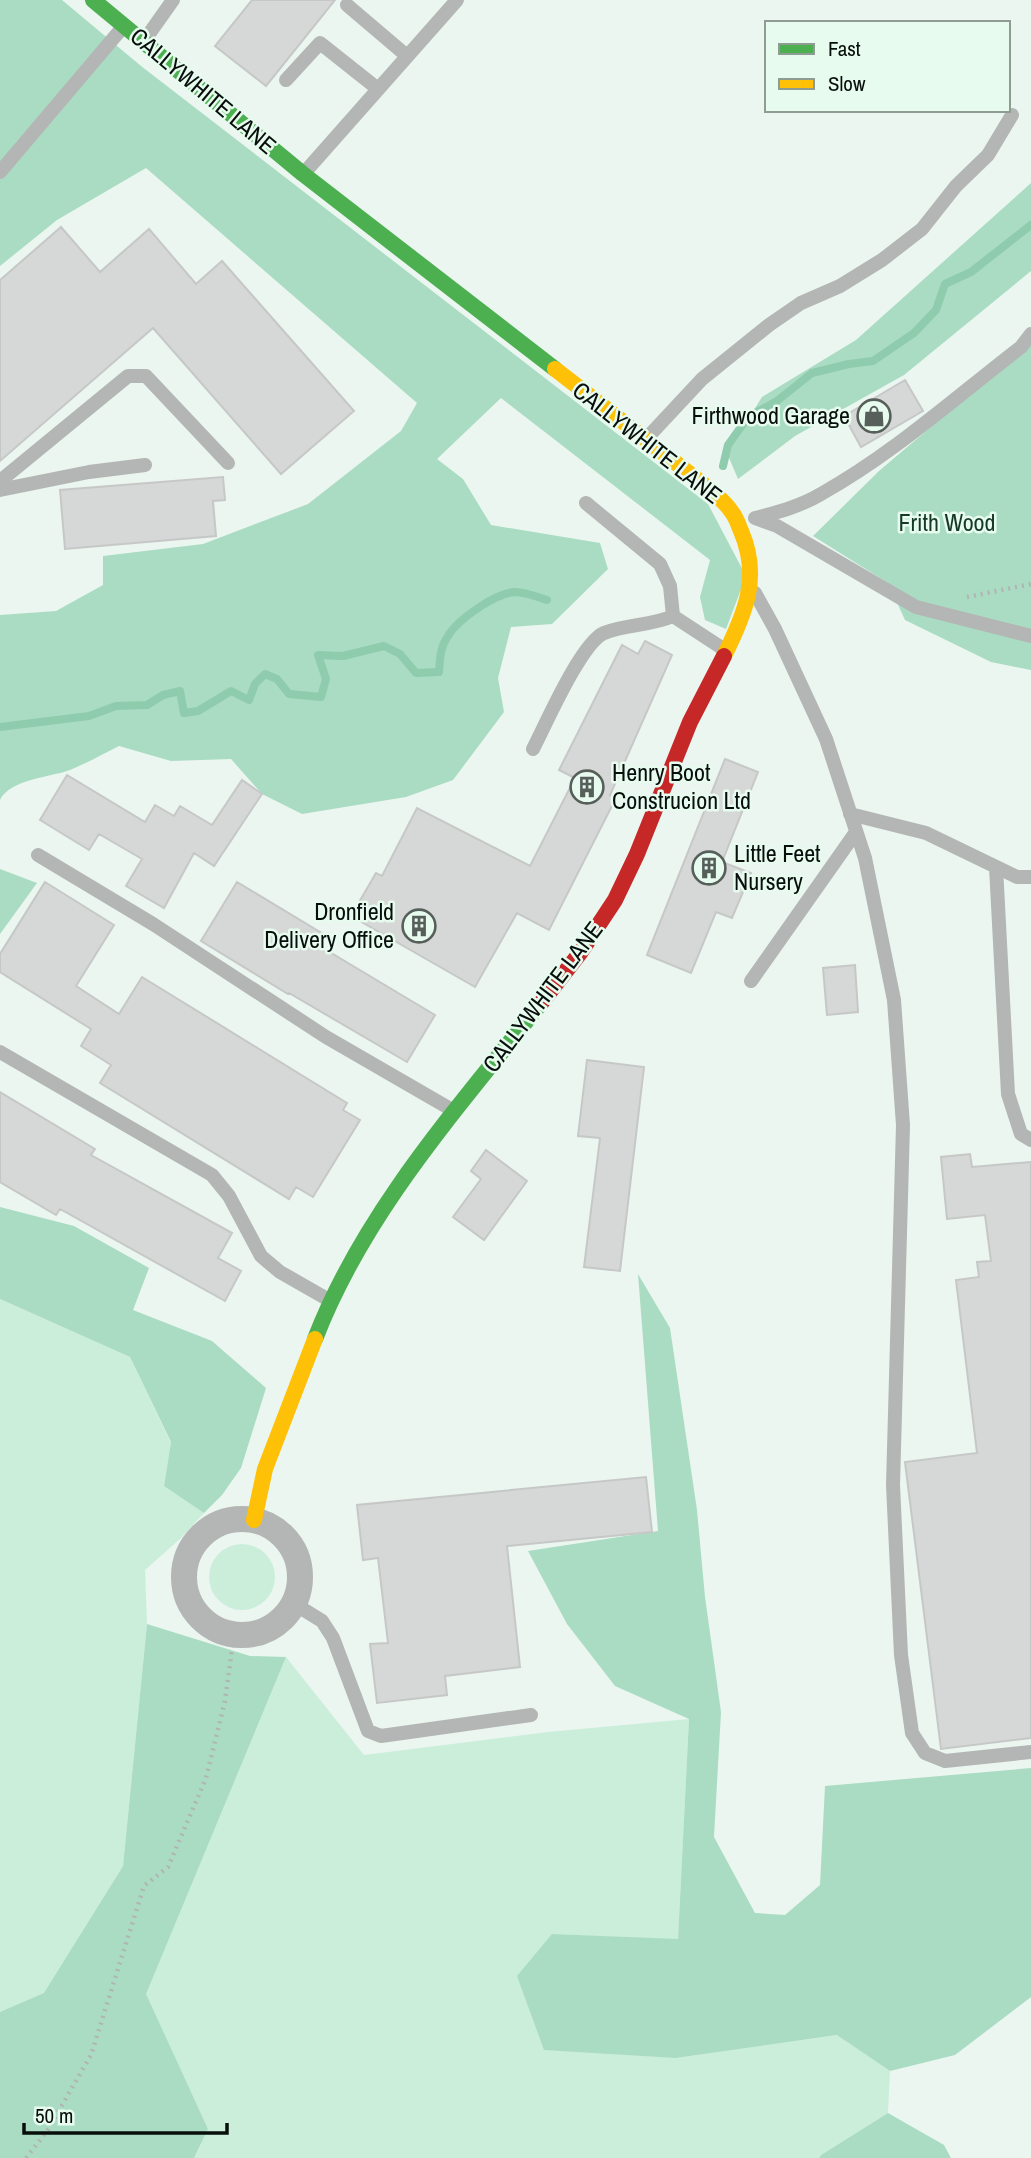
<svg xmlns="http://www.w3.org/2000/svg" width="1031" height="2158" viewBox="0 0 1031 2158" font-family="'Archivo Narrow',sans-serif">
<rect width="100%" height="100%" fill="#ebf6f0"/>
<path fill="#cbeedb" d="M0,1299L130,1357L171,1443L164,1485L204,1513L181,1538L145,1570L147,1624L123,1866L44,1994L0,2012Z
M209 1577a33 33 0 1 1 66 0a33 33 0 1 1-66 0Z
M286,1657L364,1755L548,1732L689,1719L678,1940L552,1934L676,2058L838,2035L890,2071L888,2113L821,2155L819,2158H194L208,2129L145,1994Z"/>
<path fill="#aadcc3" d="M0,0H62L141,66L708,504L746,576L726,629L705,620L700,597L710,560L501,398L437,459L463,479L491,525L600,543L608,569L552,624L511,627L498,678L504,712L453,780L406,797L302,814L262,794L231,759L171,761L119,746C101,755 82,766 64,772C46,777 9,781 0,800V615L56,611L103,585V556L203,544L308,504L401,431L417,403L146,168L57,220L0,266Z
M1031,183V271L904,375L795,436L738,479L727,453L762,397L856,340Z
M1031,342V670L991,662L905,620L888,583L813,536L879,471Z
M0,869L37,883L0,934Z
M0,1207L74,1226L149,1268L133,1310L212,1341L266,1388L241,1468L222,1495L204,1513L164,1486L171,1442L130,1357L0,1299Z
M638,1274L670,1328L697,1510L705,1597L721,1712L714,1837L755,1913L785,1915L820,1885L825,1786L1031,1768V1997L955,2055L890,2071L837,2035L676,2058L544,2050L517,1976L552,1934L678,1939L689,1719L615,1686L567,1624L528,1551L658,1531Z
M147,1624L250,1656L286,1657L146,1994L208,2129L194,2158H0V2012L44,1993L123,1866Z
M888,2113L944,2145L951,2158H819L821,2155Z"/>
<g fill="none" stroke-linecap="round" stroke-linejoin="round">
<path stroke="#8fcbad" stroke-width="8" d="M723,466L728,445L748,417L777,401L812,373L849,364L873,361L914,333L936,310L945,284L971,272L1031,225
M0,727L89,716L116,706L147,705L163,695L180,691L184,713L198,711L231,691L249,700L255,684L265,674L277,679L289,694L321,697L326,679L318,655L343,656L384,646L400,654L416,673L439,672C440,659 440,647 448,636C458,619 496,593 515,592C525,592 538,597 547,600"/>
</g>
<path fill="#d6d8d7" stroke="#c6c8c7" stroke-width="2" d="M252,0H335L266,86L215,46Z
M61,227L100,272L149,229L196,284L222,261L354,411L281,474L153,328L0,461V280Z
M905,380L923,411L861,447L844,416Z
M223,477L225,500L213,501L216,536L65,549L60,490Z
M645,641L672,655L610,795L616,798L549,930L517,913L475,987L351,916L376,873L382,876L417,808L530,866L575,778L559,770L622,645L638,654Z
M725,759L758,772L722,862L751,873L732,918L716,912L691,973L647,955Z
M67,775L145,822L155,805L174,816L180,806L212,825L242,780L262,794L214,866L194,853L164,908L126,886L142,859L99,834L89,850L40,820Z
M45,882L114,925L76,986L119,1014L142,977L347,1103L343,1110L360,1120L313,1197L296,1187L289,1199L100,1083L111,1065L81,1046L91,1029L0,972V954Z
M237,882L325,935L318,945L435,1015L407,1062L289,993L288,994L201,941Z
M855,965L858,1012L827,1015L823,968Z
M587,1060L644,1067L620,1271L584,1267L600,1138L578,1136Z
M0,1092L95,1149L91,1155L232,1233L218,1258L241,1271L225,1301L60,1209L56,1215L0,1182Z
M486,1150L527,1181L484,1240L453,1217L481,1179L471,1171Z
M970,1154L972,1167L1031,1162V1738L941,1749L905,1462L977,1453L956,1280L979,1277L977,1262L991,1261L985,1215L947,1219L941,1157Z
M646,1477L652,1532L507,1546L520,1667L445,1676L447,1695L377,1703L370,1644L388,1643L378,1558L363,1560L357,1505Z"/>
<g fill="none" stroke-linecap="round" stroke-linejoin="round">
<path stroke="#b0b5b3" stroke-width="4.5" stroke-dasharray="2 5" stroke-linecap="butt" d="M967,597L1031,584
M26,2158L47,2131L91,2055L144,1886L168,1867L206,1778L225,1701L234,1634"/>
<path stroke="#b3b6b4" stroke-width="14" d="M347,5L407,56
M144,41L173,0
M286,80L320,43L378,89
M0,172L123,27
M305,172L457,0
M646,439L702,379L769,325L801,303L840,286L882,260L922,229L956,186L988,155L1012,115
M0,481L128,376H146L228,463
M0,490L89,472L145,465
M586,503L660,564L670,586L673,616L725,650
M755,518L777,526L916,607L1031,636
M756,518C778,512 801,506 821,494C893,454 956,397 1021,347L1031,334
M755,593L775,629L826,739L865,858L894,1000L903,1125L893,1485L901,1655L912,1733L925,1753L945,1761L1031,1752
M533,749C546,724 581,643 604,633C626,624 651,626 673,616
M850,814L926,833L1017,877H1031
M38,855L153,924L326,1037L454,1111
M996,867L1008,1094L1021,1134L1031,1140
M751,981L856,832
M0,1052L212,1175L229,1196L261,1256L280,1272L329,1300
M293,1603L322,1621L333,1638L368,1731L381,1736L531,1715"/>
<path stroke="#b3b6b4" stroke-width="26" d="M184 1577a58 58 0 1 1 116 0a58 58 0 1 1-116 0Z"/>
<path stroke="#4caf50" stroke-width="16" d="M93,0L303,174L555,369
M315,1339C364,1212 457,1109 541,1003"/>
<path stroke="#ffc107" stroke-width="16" d="M555,369L712,491C718,497 726,503 731,511C736,517 738,524 741,531C761,577 745,614 724,656
M254,1520L265,1469L315,1339"/>
<path stroke="#c62828" stroke-width="16" d="M541,1003L580,953L615,900L637,854L690,722L724,656"/>
</g>
<defs>
<symbol id="shop-ring" viewBox="-11 -11 22 22"><circle r="9.5" fill="#e7fbef" stroke="#575f5b" stroke-width="1.5"/><path d="M-5-2.5h2.3a2.7 3.5 0 0 1 5.4 0H5L5.5 6h-11ZM-1.5-2.5h3a1.5 2.3 0 0 0-3 0Z" fill="#575f5b"/></symbol>
<symbol id="building-ring" viewBox="-11 -11 22 22"><circle r="9.5" fill="#e7fbef" stroke="#575f5b" stroke-width="1.5"/><path d="M-4-6H4V6H1V3H-1V6H-4ZM-2.5-4.3h1.7v1.8h-1.7ZM.8-4.3h1.7v1.8H.8ZM-2.5-1h1.7V.8h-1.7ZM.8-1h1.7V.8H.8Z" fill="#575f5b"/></symbol>
</defs>
<g fill-rule="evenodd">
<use href="#shop-ring" x="855" y="397" width="38" height="38"/>
<use href="#building-ring" x="568" y="768" width="38" height="38"/>
<use href="#building-ring" x="690" y="849" width="38" height="38"/>
<use href="#building-ring" x="400" y="907" width="38" height="38"/>
</g>
<g text-anchor="middle" stroke-width="5" stroke-linejoin="round" paint-order="stroke">
<g font-size="24" fill="#080e0b" stroke="#e7fbef">
<text transform="translate(203 91) rotate(40)" y="8">CALLYWHITE LANE</text>
<text transform="translate(647 443) rotate(38)" y="8">CALLYWHITE LANE</text>
<text transform="translate(543 997) rotate(-53)" y="8">CALLYWHITE LANE</text>
</g>
<g font-size="24" fill="#080e0b" stroke="#e7fbef" text-anchor="end">
<text x="850" y="424">Firthwood Garage</text>
<text x="612" y="781" text-anchor="start">Henry Boot<tspan x="612" dy="28">Construcion Ltd</tspan></text>
<text x="734" y="862" text-anchor="start">Little Feet<tspan x="734" dy="28">Nursery</tspan></text>
<text x="394" y="920">Dronfield<tspan x="394" dy="28">Delivery Office</tspan></text>
</g>
<g font-size="24" fill="#143927" stroke="#e7fbef">
<text x="947" y="531">Frith Wood</text>
</g>
</g>
<rect x="765" y="21" width="245" height="91" fill="#e7fbef" stroke="#8e9c94" stroke-width="2"/>
<rect x="779" y="44" width="35" height="10" fill="#4caf50" stroke="#8e9c94" stroke-width="2"/>
<text x="828" y="56" font-size="21" fill="#080e0b">Fast</text>
<rect x="779" y="79" width="35" height="10" fill="#ffc107" stroke="#8e9c94" stroke-width="2"/>
<text x="828" y="91" font-size="21" fill="#080e0b">Slow</text>
<path d="M24 2123v10h203v-10" fill="none" stroke="#080e0b" stroke-width="3.5"/>
<text x="35" y="2123" font-size="21" fill="#080e0b" stroke="#e7fbef" stroke-width="5" paint-order="stroke">50 m</text>
</svg>
